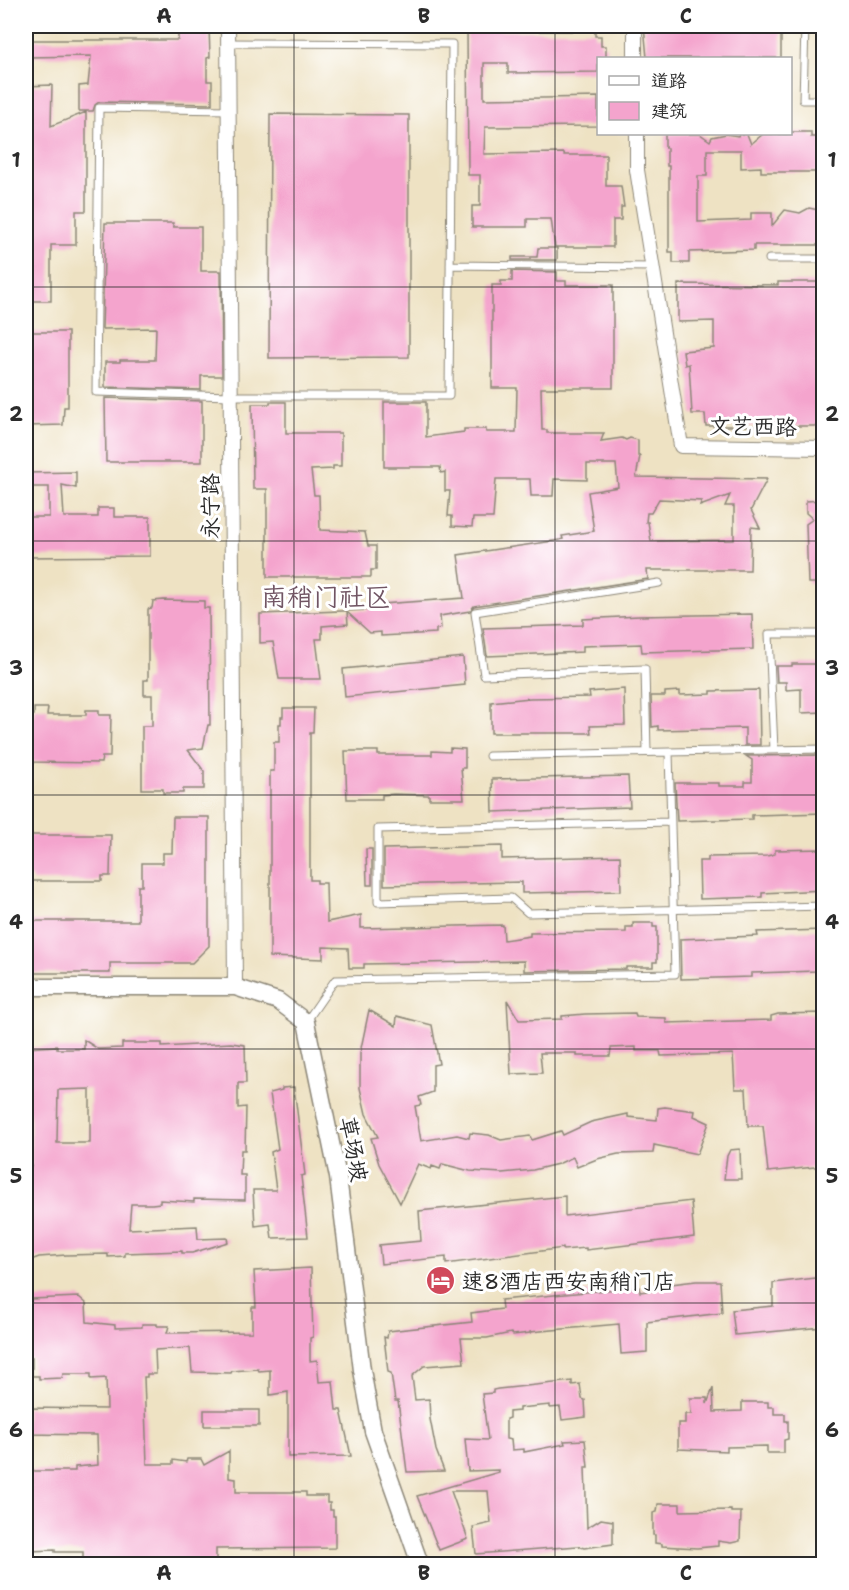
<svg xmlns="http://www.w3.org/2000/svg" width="849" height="1590" viewBox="0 0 849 1590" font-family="'Shantell Sans','LXGW WenKai TC',sans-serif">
<rect width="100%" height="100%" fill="#fff"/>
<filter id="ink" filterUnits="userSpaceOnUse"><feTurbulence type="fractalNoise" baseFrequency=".0167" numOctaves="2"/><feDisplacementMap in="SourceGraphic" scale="12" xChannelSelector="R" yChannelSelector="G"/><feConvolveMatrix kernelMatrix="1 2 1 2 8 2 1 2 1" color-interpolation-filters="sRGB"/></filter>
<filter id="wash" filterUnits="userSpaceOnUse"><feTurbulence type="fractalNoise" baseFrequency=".008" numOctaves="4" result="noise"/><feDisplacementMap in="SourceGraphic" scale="24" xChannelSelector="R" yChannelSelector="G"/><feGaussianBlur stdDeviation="1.35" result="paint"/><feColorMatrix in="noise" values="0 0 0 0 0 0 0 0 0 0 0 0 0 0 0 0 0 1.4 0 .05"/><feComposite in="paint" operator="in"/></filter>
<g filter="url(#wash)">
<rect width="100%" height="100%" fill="#eee2c3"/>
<g id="blocks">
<path fill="#f4a4cd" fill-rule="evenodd" d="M178,26H209L210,57L207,58V81H212V104L99,102L95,105L93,111H79V86L88,85L91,56L26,57V40H178Z
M467,26H497V31H595V36H601V46H606V58H598V72L508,73V63H484V99L598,97V126L485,127L484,154L564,153V155H606V186H621L624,207H621V220H613V247H555L551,219H527V227H472V206H480V175H468Z
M644,26H781V58H647Z
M52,85L51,126L86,112V211H76V245H51V301H26V86Z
M270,114L409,115V357L269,358Z
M790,132H811V137H824V172H761V167L741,168V150H707V176H698V222L751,220V213H772V226L785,210L800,213L809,208L824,211V245H754V250L689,252V263H673V252H669V166H667V148H665V134H700L710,141L712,137L726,134L738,136L739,134H747L751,144L763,134H790Z
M105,223H173V227H201V271H221L222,376H201V390L105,387V362H120V360H155L156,328L102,329Z
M538,248H557V260H512V257H537Z
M512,271L557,272V281H566V285H613V388H541L542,430H547V433H604L601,441L622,438L626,440L630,438L638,440V456H640L636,477L767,479L751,510L760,528L751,527L750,570H647L648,579L474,606L470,611L440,616L441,628L436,629V633L381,636V632L370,633L347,612L348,624L322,626V639H316L321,679H279L273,642L260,643V614L368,610V605L464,598L458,555L560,540L563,539L562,536L594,531L588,492L618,487L616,464H587V480L554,479L553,496H531L530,479H496L493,518H473L472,527L452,526V516H448L450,491H445V472L441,473L440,467H384V402H426V437L464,432V429H486V432H516L517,388H492V285H501V281H512ZM730,495L725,506H734V540L651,541L648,522H646L647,513H651L659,499L702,501L700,506Z
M778,282H824V426H706L705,414H692L689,364L685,365L683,351L714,348V321L678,322V284L778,285Z
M26,332H68V407H64L63,425L26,426Z
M105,398L202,401V462H106Z
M270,402H286V433H341V466H333V469L311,470L314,495H319L320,530L365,532L368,546H376V570H371V577H267V489H253L252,404H270Z
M76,472V488L62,485L64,517H98V508H114V517H150V556L26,557V517H49V487H26V473Z
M824,500V583H808L806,524L813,519L806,513V501Z
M164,600L204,601V608H209L210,725H208L203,748L188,750L204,771V789H183V793H163V789H142V726H152V695H144V680H148V609L152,608L153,601Z
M752,614L753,649L642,652L641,644L583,646V652L487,656L483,628L583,625V619L639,616Z
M463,657L465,685L345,697L343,669Z
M792,664H824V712L801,713V689L786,690V682H777L776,666H792Z
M624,689L625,725L590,726L591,733H491V702L530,698L590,697L589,692Z
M759,690L760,745H745V728L658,730V726L652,727L651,696H665V692L680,691V695L711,694V691Z
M34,708H48L47,715H86V710H99V715H111L110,757H102L101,763L32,762V757H26V715H34Z
M283,708H314L313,733H310V880H317V883H326L327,922L361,915V928L503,925L504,940L530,936V933L626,932V927H633V923H653V927H657V962H653V967H626V969L524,971V961L364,964V968H349L348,948L323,947V959L270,957V771H274V742H279V724H281V717H283Z
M450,748L465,749V768H461L464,799H429V795L394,794L382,795V799H347L345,751H378V755H432V751L450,752Z
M824,755V813L752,815V819L677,821L675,783H719V786H745V782H752V760L746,756Z
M628,776L630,807L493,812L492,779Z
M173,817H209V946L192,963H110V973H26V921H138V886H142V863H163V853H172Z
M26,835H111L110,876H102V881H32L31,877L26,876Z
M502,846V859L620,856L621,891L522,893V882L384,885V849Z
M366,849H372V885H367Z
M824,849V890L762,893V897L700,899L699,861H708V857L767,856L775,854V850Z
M824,930V966L816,967L817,971L751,973V977L681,979L680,939L758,936L757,932Z
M507,1000L519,1020L562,1019V1016L585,1014L635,1013L636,1017L666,1018V1023L771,1020V1016L778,1014L824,1013V1166L768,1172L763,1126H748L746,1089H735L733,1054L661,1056L660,1051H636V1047L611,1048L610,1056H577V1053H540L542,1073L511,1074Z
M369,1010L396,1026L397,1016L432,1025L439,1064L433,1065V1092L419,1097L421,1105L415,1106L421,1141L457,1135L469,1138L470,1133L489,1135L501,1140L530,1136L532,1140L561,1131L563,1135L591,1122L628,1114V1117L657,1120L658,1108L665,1107L695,1111L694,1116L709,1123L697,1154L654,1145L653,1153L618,1154L597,1159L577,1167L573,1157L558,1164L533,1170L502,1173L470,1171L442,1164L440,1169L432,1166L431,1169L418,1164L400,1203L379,1164L371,1138L378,1137L366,1114L360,1088V1053Z
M84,1040L98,1049L122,1048V1043H162V1047L231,1043L245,1045L246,1083H238V1108L246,1107L245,1150H241L240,1175H245V1200L194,1199V1202L160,1200V1203L152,1204H131L129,1229L197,1226L198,1239L227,1238L228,1242L192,1253H182V1251L125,1253V1256L108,1257V1254L66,1255L39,1257L26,1262V1166H31L30,1111H26V1048L57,1046V1049H84ZM90,1089V1143H57L58,1090Z
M294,1087L305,1175L301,1176L308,1237L272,1238L270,1224L255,1226L253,1190H276L271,1152L278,1149L270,1093L282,1090V1088Z
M740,1149L741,1179H724L727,1156L730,1150Z
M565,1196V1216L691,1201L694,1237L586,1250V1248L563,1250V1248L446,1264V1257L381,1264L379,1245L421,1241L419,1211Z
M311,1268L313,1337L310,1338V1361L317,1360L319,1382L333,1381L336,1410H341L351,1456L288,1457V1392L270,1395V1370L259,1371L258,1369L232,1371L231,1373L192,1372L190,1348L172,1349L155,1350L156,1374H147V1377H144L147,1464H173V1460L186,1462L187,1459H201L204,1465L229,1451V1478L236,1479V1492H306V1496H327V1503H330V1510H333V1516H335V1548L216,1549V1564H83V1552H55V1550L30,1551V1549H26V1471H75V1467L98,1465L97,1435L26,1434V1408L107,1409L106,1378L91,1379V1374H63L62,1378L39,1379V1376H32V1358H26V1303H31V1299L79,1297L86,1303L87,1322L115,1325V1328L142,1327V1324H157V1326H169L167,1333L252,1332V1307H256L254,1271Z
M824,1277L823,1327L735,1335L732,1310L773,1306V1283Z
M696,1281H720L722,1313L647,1322V1352L621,1354L619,1324L530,1332V1333L513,1335L511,1333L487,1338H461L464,1363L424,1366L412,1376L415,1400L429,1399L430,1419L436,1450L444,1471L407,1472L398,1401H395L391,1373L388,1372L384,1337L387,1338L388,1331L472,1322L471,1313L502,1309L501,1300L639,1287L640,1292L670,1288L671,1284Z
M572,1381V1385L580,1384L582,1399L585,1400L586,1417L562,1420L560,1407L550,1408V1405L519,1408V1411L509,1412V1418L506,1419V1439L511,1440L512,1450L524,1449V1452L565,1444L564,1441L585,1440L588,1467H585L587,1528L601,1519L613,1521V1544L584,1548L578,1546L476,1554L473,1527L491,1523L488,1491H451L468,1539L439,1550L417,1496L499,1472V1470L468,1471L465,1439L488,1440L482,1394L493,1393V1390L498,1389Z
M713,1388L714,1412L742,1411V1402H768V1407H774V1414H785V1421H788V1439L784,1440V1453H767V1446L727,1447V1451L678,1449V1423H685V1414H691L690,1398H707V1404Z
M204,1410H259V1426H204Z
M658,1504H680V1511L731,1510V1512H741L740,1541L731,1543L718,1541V1546L697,1548L662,1546V1544L655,1543V1535H653V1513L657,1512Z"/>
</g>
</g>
<g filter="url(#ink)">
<use href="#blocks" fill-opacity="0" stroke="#8c8677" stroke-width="1.5"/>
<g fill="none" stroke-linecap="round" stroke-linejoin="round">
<defs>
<path id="service" d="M805,26L803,100H824
M229,43L452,44L449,396H231L96,392L99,108L229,110
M769,259H824
M450,265L653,267
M774,750L769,634H824
M647,752L645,669L484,675L475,612L659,583
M669,752L824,749
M671,822L378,829V902L511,898L528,913L824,906
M306,1022L335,980L675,974L669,752L489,756"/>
<path id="minor" d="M228,26L235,987
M635,26V58
M637,134V170L681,446L824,448"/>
<path id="tertiary" d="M26,987H235L278,1001L306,1022L338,1177L362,1370L373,1431L420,1564"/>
</defs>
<use href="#service" stroke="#8c8677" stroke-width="9"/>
<use href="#minor" stroke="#8c8677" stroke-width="16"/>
<use href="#tertiary" stroke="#8c8677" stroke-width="19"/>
<use href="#service" stroke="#fff" stroke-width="7"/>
<use href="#minor" stroke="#fff" stroke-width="14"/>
<use href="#tertiary" stroke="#fff" stroke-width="16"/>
</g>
</g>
<path fill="none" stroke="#2b2b2b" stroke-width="1.5" stroke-opacity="0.55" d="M294,26V1564M555,26V1564M26,287H824M26,541H824M26,795H824M26,1049H824M26,1303H824"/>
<defs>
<symbol id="hotel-disc" viewBox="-11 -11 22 22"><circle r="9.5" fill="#d1495b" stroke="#fff"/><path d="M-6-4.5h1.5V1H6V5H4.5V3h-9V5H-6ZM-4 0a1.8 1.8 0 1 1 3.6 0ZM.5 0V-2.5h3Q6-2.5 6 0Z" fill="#fff"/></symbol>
</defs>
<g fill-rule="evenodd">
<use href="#hotel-disc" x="424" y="1264" width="33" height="33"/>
</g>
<g text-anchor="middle" stroke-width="6" stroke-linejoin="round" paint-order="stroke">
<g font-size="22" fill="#2b2b2b" stroke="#fff">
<text transform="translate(753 426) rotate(1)" y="8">文艺西路</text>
<text transform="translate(210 506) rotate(-90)" y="8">永宁路</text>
<text transform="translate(354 1149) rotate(79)" y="8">草场坡</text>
</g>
<g font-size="22" fill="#2b2b2b" stroke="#fff" text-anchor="start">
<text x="462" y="1289">速8酒店西安南稍门店</text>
</g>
<g font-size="26" fill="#715564" stroke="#fff">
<text x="326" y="606">南稍门社区</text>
</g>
</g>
<rect width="849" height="1590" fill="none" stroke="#fff" stroke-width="66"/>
<rect x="597" y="57" width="195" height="78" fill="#ffffff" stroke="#aaaaaa" stroke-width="1.5"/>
<rect x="609" y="76" width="30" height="9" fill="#ffffff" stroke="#aaaaaa" stroke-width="1.5"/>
<text x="651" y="87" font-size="18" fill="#2b2b2b">道路</text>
<rect x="609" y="102" width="30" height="18" fill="#f4a4cd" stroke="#aaaaaa" stroke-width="1.5"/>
<text x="651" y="117" font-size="18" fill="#2b2b2b">建筑</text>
<rect x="33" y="33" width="783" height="1524" fill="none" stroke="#2b2b2b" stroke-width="2"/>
<g font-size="20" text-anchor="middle" font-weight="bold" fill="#2b2b2b">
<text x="164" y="23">A</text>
<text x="424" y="23">B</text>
<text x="686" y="23">C</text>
<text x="16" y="167">1</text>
<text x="832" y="167">1</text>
<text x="16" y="421">2</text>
<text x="832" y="421">2</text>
<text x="16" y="675">3</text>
<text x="832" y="675">3</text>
<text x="16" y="929">4</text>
<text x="832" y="929">4</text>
<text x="16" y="1183">5</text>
<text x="832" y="1183">5</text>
<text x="16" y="1437">6</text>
<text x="832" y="1437">6</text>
<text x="164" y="1580">A</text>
<text x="424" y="1580">B</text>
<text x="686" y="1580">C</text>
</g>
</svg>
